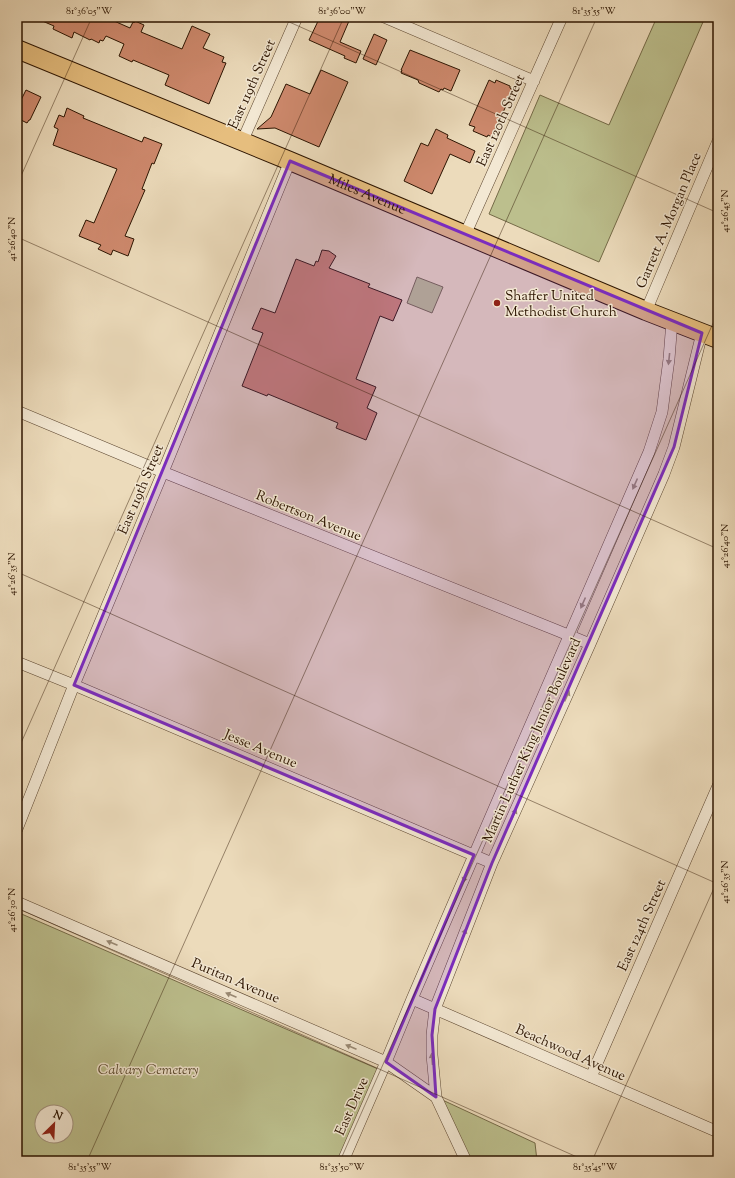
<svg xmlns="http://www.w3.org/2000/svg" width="735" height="1178" viewBox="0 0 735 1178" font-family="'Sorts Mill Goudy',serif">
<rect width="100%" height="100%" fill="#ecdbbb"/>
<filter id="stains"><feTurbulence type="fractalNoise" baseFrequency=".005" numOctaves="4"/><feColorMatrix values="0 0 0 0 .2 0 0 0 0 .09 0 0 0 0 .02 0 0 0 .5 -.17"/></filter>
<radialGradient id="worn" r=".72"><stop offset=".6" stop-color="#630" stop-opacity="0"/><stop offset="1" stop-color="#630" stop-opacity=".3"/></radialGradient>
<path fill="#bcbf8d" stroke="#746a47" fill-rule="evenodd" d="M657,17H692L703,22L599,262L489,214L540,95L609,125Z
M417,277L443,287L432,313L407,303Z
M17,912L378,1069L338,1161H17ZM42,1112H66V1136H42Z
M436,1097L535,1143L537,1161H466Z"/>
<path fill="#ce896d" stroke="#2c1401" d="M33,17H105L130,28L133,22L134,23L135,21L144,25L141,32L182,49L192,26L210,34L203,48L224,57L222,62L226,63L209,104L165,85L169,75L133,60L132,62L119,56L124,44L106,36L103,41L100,40L99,43L91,39L90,40L74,32L72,38L53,29L54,26Z
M320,17H345V19L349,21L340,42L361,51L356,63L344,58L345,56L309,40Z
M374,34L387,40L376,65L363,59Z
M410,50L460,70L451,91L444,88L443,90L441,89L439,92L419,83L418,80L401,73L402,70H401Z
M321,70L348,82L319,147L275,128L257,129L271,117L286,84L310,94Z
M489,80L495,83L496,80L510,86V88L513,90L492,137L488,135L487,137L473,131L475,127L469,125Z
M26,90L41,97L30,120H29L27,123L17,118V108Z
M67,108L84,116L83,118L142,142L144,137L162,144L154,164L152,163L142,189L145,190L125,236L134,239L128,256L113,250L111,255L98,249L101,245L79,236L86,220L94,223L117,169L53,145L58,130V129L54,127L59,115L64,117Z
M436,129L448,135L447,138L475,151L470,163L450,154L432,194L404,181L421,143L428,146Z
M322,250L329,251L336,256L329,268L370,284L368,287L402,300L393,321L380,316L356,379L376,387L367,408L377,413L366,440L336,428L338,423L268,394L267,396L242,386L263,333L252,329L261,308L275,313L296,259L314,266L316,261L318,262Z"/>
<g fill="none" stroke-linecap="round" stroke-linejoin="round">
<defs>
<path id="minor" d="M384,17L534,81
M242,142L297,17
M465,235L562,17
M646,311L718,141
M17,411L163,472L556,630L590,644
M17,662L74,685L492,863
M17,829L74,685L163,472L290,161
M17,902L386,1062L436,1097
M412,999L718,1132
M591,1077L718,786
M343,1161L386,1062L412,999L507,779L649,452L662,412L669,359L672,321
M466,1161L436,1097L432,1055V1035L435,1009L492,863L590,644L664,474L674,447L702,333"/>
<g id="primary">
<path id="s1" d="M17,49L290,161L646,311L718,339"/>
</g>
</defs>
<use href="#minor" stroke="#5c4630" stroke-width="12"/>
<use href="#primary" stroke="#2c1401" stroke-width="20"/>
<use href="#minor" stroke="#f3e8d3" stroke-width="11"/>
<use href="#primary" stroke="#e6be7e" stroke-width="18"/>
</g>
<defs><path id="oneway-solid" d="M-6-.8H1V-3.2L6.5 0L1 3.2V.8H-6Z"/></defs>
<g fill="#998974">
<use href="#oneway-solid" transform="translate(669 359) rotate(96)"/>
<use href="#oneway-solid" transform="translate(635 484) rotate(114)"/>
<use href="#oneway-solid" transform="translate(583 603) rotate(114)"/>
<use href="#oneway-solid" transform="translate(567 696) rotate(-66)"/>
<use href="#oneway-solid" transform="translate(514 814) rotate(-66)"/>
<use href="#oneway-solid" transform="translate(465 877) rotate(114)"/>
<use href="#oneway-solid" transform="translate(464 934) rotate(-69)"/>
<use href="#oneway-solid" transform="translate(112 943) rotate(-157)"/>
<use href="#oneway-solid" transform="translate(231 995) rotate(-157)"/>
<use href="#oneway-solid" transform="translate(351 1047) rotate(-157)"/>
<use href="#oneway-solid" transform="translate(432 1059) rotate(-95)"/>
</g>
<path fill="#7b2cbf" fill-opacity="0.2" stroke="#7b2cbf" stroke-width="3" stroke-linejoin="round" d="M290,161L702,333L674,447L492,863L435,1009L432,1035L436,1097L386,1062L474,855L74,685Z"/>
<path fill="none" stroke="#2c1401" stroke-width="1" stroke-opacity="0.45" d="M278,17L718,213M17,185L92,17M17,237L718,549M17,572L718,884M17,752L344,17M17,908L586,1161M87,1161L597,17M340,1161L718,312M592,1161L718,879"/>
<circle fill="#8f2418" stroke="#f3e8d3" stroke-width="1.5" cx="497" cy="303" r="4"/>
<g text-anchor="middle" stroke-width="3" stroke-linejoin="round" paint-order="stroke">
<g font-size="14" fill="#2c1401" stroke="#f3e8d3">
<text transform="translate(251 84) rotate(-66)" y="5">East 119th Street</text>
<text transform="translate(500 120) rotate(-66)" y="5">East 120th Street</text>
<text dy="5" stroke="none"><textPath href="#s1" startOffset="379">Miles Avenue</textPath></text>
<text transform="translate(668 220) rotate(-67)" y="5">Garrett A. Morgan Place</text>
<text transform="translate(140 489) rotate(-67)" y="5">East 119th Street</text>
<text transform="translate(309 515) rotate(22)" y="5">Robertson Avenue</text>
<text transform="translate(531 740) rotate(-66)" y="5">Martin Luther King Junior Boulevard</text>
<text transform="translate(261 748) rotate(23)" y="5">Jesse Avenue</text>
<text transform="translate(641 925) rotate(-66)" y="5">East 124th Street</text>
<text transform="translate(236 980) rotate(23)" y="5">Puritan Avenue</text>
<text transform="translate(571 1052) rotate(24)" y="5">Beachwood Avenue</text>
<text transform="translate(351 1106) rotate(-66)" y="5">East Drive</text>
</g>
<g font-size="14" fill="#2c1401" stroke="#f3e8d3" text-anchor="start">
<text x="505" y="300">Shaffer United<tspan x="505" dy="16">Methodist Church</tspan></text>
</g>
<g font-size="14" font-style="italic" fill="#57472b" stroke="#f3e8d3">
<text x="148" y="1074">Calvary Cemetery</text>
</g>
</g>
<rect width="735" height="1178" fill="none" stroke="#ecdbbb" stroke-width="44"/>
<g transform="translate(54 1124) rotate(24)"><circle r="19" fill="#f3e8d3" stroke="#a3937f"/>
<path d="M0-3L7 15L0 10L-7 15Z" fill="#8f2418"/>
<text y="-6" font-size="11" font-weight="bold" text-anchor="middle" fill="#2c1401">N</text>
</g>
<rect x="22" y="22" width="691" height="1134" fill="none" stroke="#2c1401" stroke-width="1.5"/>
<g font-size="10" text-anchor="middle" fill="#2c1401">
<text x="89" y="14">81°36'05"W</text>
<text x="342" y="14">81°36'00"W</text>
<text x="594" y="14">81°35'55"W</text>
<text transform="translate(724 211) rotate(-90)" y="4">41°26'45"N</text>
<text transform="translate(11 239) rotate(-90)" y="4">41°26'40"N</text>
<text transform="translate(724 546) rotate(-90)" y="4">41°26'40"N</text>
<text transform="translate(11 574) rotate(-90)" y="4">41°26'35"N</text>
<text transform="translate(724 882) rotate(-90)" y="4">41°26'35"N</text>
<text transform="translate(11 910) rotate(-90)" y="4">41°26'30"N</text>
<text x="90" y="1170">81°35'55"W</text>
<text x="342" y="1170">81°35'50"W</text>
<text x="595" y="1170">81°35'45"W</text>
</g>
<rect width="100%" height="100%" filter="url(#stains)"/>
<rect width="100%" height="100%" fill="url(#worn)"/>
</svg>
